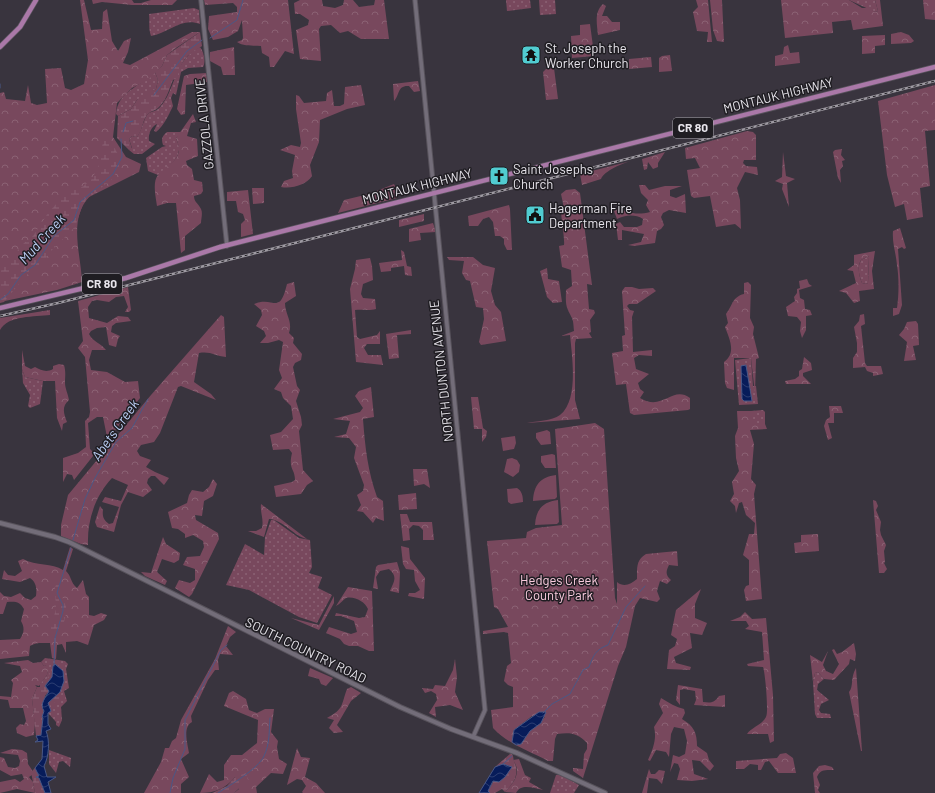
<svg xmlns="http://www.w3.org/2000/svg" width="935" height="793" viewBox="0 0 935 793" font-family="Barlow,sans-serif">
<defs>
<pattern id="green-dots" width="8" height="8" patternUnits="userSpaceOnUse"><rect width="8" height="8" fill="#78485d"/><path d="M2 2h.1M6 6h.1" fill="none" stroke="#8b6274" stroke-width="1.8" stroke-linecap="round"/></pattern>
<pattern id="forest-crowns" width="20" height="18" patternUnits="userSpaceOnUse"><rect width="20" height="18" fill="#78485d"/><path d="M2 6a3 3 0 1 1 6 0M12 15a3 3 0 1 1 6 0" fill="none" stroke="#8b6274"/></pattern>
<pattern id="wetland-marsh" width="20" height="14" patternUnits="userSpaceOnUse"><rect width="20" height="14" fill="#78485d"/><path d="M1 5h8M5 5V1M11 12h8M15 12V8" fill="none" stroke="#8b6274"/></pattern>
<pattern id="water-waves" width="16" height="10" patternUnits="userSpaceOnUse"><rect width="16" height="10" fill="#071c5a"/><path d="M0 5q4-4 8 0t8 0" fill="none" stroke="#2b3d72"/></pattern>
</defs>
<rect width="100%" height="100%" fill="#39343e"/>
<path fill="url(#green-dots)" d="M506,0H530L531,8L507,11Z
M539,0H555L556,14L540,15Z
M849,0H875L878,11L875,12Z
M194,8L199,10L200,24C181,17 169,33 151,36C148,28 150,22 149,14Z
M200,47C204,52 206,62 203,67L188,68L181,72L176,95L173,93L171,98L173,106C169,114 164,126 156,132L154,131L157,124C151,127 148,134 149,141L155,144L142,154H134L129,150L132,148L129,139L132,136L137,137C142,130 143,121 147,115C150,111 154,112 158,109C161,107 165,100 167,97C177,77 178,58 200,47Z
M155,72L158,80L156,89L137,100L131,109L118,116L116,114C118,91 140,87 155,72Z
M167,132H182L176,138C177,142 180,146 179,150C178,160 166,170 158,175L148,171L146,158L162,147L166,146L163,145C161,139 162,136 167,132Z
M869,256L868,283L866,284L862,283C859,276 857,267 861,260Z
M751,358L753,386H756L758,404L739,405L735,360Z
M22,369L25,377L43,381L40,404L30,408L28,406L30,395L23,383Z
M763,410L765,412V424H750L751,411Z
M271,520H274L299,538L310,540L312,567L309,573L322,577L318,588L332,595L317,623L299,617L249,590L226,585L245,544L264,555L265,537Z
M45,658L65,661L68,664L66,669L69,688L64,691L67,701L61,707L62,720L59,727L56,725V722L48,713L50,709L48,707L46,685L40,684L47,675L48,665L44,666L41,662Z
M818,672L824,679L818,684L817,690L829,700L821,704L819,710L821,713L830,714L831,718H817L815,714L813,682L815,673Z
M49,750L71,758L70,767L63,761L59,762L56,773L49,764Z
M556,775H561L579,785L574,793H550Z"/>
<path fill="url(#forest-crowns)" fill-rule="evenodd" d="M80,0H84L91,30L102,29L103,12L107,9L112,41L118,51L124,41L131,38L128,52L123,63L130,65L192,32H200L176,48L167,55L162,66L148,80L132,88L117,103L113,137L126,157L141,164L139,172L89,197C68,220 81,254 82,282L57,290L0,302V93L4,92L6,99L25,101L28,85L31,103L37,105L47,103L45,69L61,68L65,88L71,90L84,84L88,60Z
M92,0H132L134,3H141L151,0H177L172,5H132L102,2L93,4Z
M204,0H288L294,54L285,51L274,67H270L269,57L262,53L261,46C253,45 244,47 237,42L242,40L243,38L242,20L238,31L228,37L213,40L208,29L209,16L237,12V7L233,3L205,5Z
M300,0H322L323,6L335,8L343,5L344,0H353L359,7L374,5L375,0H384L389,39H361L348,31L340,33L331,25L321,26L319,29L321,61L300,59L296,30L308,25L309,20L300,14H295L294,3Z
M696,0H708L712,42H707L708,32L697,31L693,12L698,7Z
M710,0H722L724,42L717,41L713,30Z
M781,0H849L862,8H869L875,12L878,11L875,0H880L883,26L853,30L851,20L832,22L833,33L785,38Z
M923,0H935V20L925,19Z
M603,4L606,6L602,16H607L612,22H620V30L598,35C597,24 594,12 603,4Z
M590,24L594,54L593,56L572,58L571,36L580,35V25Z
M901,32L909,35L914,41L911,43L891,44V34Z
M885,35V45L875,46V53L862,54V36Z
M788,45L790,53L799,52L800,63L775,66V56L783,54L784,47Z
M234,47L235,75H223L221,67L210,61V52Z
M670,55L672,71L659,72V58L662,56Z
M651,57L652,67L629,69V59Z
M554,68L558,99L546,100L543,72L546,69Z
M207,73V82L186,85L185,114L181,115L177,109L184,76L190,74Z
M418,81L420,91L414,92L409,86C397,85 400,95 394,101L393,84Z
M361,85L365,105L347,109L320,120L319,142L310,165L312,176C306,185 292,189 281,187L284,181L293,178L292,171L295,155L280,150L291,145L300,147L301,143L296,109V95L299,96L304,103L326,101L327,93L332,90L334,106H340L344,104L345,87Z
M935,85V130L925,131L930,186L920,188L923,217L907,220L904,204L895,207L887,175L878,101Z
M193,114L196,122L191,123L187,136L197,139L198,156L186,161L187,165L192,169L194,180L202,182L203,191L201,194L194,196C194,202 198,203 201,209C203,213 201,219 201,223L185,236V250L181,253L176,203H167L157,206C156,198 152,182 158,175C164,168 179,161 179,149C179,146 177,141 176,138Z
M747,131L753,132L756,135V160H744L743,163L746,166L757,167L758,175L745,172L737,188L740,200L741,229L735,224L716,227L710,196L694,198L691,196L687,170L700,168L695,158L686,159L685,148Z
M842,149L841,155L845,160L842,161L843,166L840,170L841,183L838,178L833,152L835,150Z
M665,152L658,163V167L653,169L648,162L647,169L644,170L642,159Z
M783,152L786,176L795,179L787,183L789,207L782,189L783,184L775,181L782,177Z
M631,161C623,163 604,171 601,179L582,185L580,174Z
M394,184L399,194L397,198L338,213L344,200L369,194Z
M639,185H645L649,190L665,186H682L670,190V196L676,198L685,194L686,213L669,210L663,213L661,217L664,225L661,229L657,231L655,243L634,246L628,245L641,242L644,234L622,230V240H618L616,224L620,222L624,227H637L642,225L643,219C635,214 625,215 617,219L614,211L618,206C626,214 639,215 650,212L646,205L648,200L641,193Z
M252,188H264V203L253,204Z
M575,189L580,193L592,285L587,284L589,309L594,310L595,313L590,320L591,332L589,333L592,338L576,339L575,343V400L580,419L527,423C536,421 552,421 560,415C579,400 572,356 570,335L561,336L574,331C573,317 573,321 568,310C565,304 566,296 566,290L572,286L571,270L562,267L559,246L564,245C565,240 561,218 561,210L564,208L561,194L566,190Z
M248,190L253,234L241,237V224L245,220L243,214L238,212L236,201H227V192Z
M509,205L510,209L512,250H507L504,244V239L500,236H495L493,222L489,217L483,219L478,226H469L468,216Z
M424,214V221L399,227V220Z
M433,223L436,232L420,233L421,240L409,242V229Z
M900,228L906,248L904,249L902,247L898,249L902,305L899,314L893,316V308H897C899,294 899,278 897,265C896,253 892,243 893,231Z
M401,250L404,252L407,266L411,267L412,276L405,275L404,266L391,268V271L381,272L379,263L402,260Z
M875,251L872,271L874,289L859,291L860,301L854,303L846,293L839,291L856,283L853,271L847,270L854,265V255ZM869,256L868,283L866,284L862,283C859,276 857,266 861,260Z
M447,257H473L483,265L495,268L491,291L495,305L501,312L506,341L481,345L479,342L484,319L483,308L476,307L470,281L466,280L462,273L464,261L449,260Z
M370,258L372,266L373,280L363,284L361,294L363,298L375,299L376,309C368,311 363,309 355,310L357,337L360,339L377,335L380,331V344H367L364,348L368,355H381L383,365L356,362L350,289L355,269L356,260Z
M547,268L548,279L559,281L562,302L553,303L547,297L540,271Z
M807,279L809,284L812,286L799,290L800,298L804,300L805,309L810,310L812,315L806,316V330L802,338L800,331L801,322L797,317L788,316L786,307L795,301L794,297L797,293V289L800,288L799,281Z
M294,282L296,296L285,303C285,314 293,322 289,333L294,338L293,343L302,354L301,360L295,363L293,367L297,386L300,390L296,401L301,417L302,425L299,431L303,470L313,481L307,485L301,494L276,497L274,486L292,482L295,480C295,468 288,470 292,453L289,449L273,450L270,435L281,432L293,419L291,406L283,398L281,392L274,389L282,378L279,370L283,342L279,340L268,343H260L266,336L264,331L256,326L262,315L261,310L254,304C274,295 279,317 287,284Z
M748,282L751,285L750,318L754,327L753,334L759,358L756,359L755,394L751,358H734V390L727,388L725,383L724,362C737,353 729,338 725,327L728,323L726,314C733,305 732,297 744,294V283Z
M128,287L131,310L129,312H125L128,307L124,296L116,297L109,302L97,300L92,301L88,307L89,318L107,323L118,316L128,317L131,321L116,323L112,326L111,332L120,336L118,339L116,347L109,345L106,327L97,328L91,331L89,334C93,342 101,343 106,350H92L89,360L91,370L107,372L125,382L138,381L140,398L110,437H107L103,417H97L88,423L90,449L94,453L93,456L74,480L72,475L67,474L63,482V458L78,453L86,447L85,421L89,417L90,412L85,357L78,348L83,341L78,301Z
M625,287H632L639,289L653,288L656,291L637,304H629L627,306L630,310L634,311L632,317L633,352L652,350V356L639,355L634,358L636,369L649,374L638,383L640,389L644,392L640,398C663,412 672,385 690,398V409L688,410L634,415L630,413L626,384L616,385L612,353L623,351L622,336L625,335L622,291Z
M50,310V315C35,317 8,315 0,330V318Z
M864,314L865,324L861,326L865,363L867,366H881L883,374L873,376V373L867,371L865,367L853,368V358L857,352V343L854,327L859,321L860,315Z
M221,315L224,317L226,357C215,356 211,351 199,353L194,382L211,394L216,400L181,386L178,387L160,433L154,442L141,445L137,451L140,456L151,460L146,467L155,472L169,478L164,485L155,476H151L148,479L147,483L152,490L143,497L128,492L121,505L114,532L97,527L95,522L100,506L103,510C102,517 104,520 109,524L113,523L119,507L102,502L105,497L121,501L128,485L112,478C95,496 87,521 88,545L81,544L61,536V525L68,495L151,395Z
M916,321L918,324L919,345L913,346L916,360L904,361L907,342L899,335L904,329L907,322Z
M411,330V334L397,335L399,358L389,359L386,334Z
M22,350L25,366L31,369L35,367C41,370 46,373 53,369V366L59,364L64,365C66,372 65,376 65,383C65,388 68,394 69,400C61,407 64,414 67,422L63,424L62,431L57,418L55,381H43L25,377L22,369Z
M804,357L811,363L812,370L803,373V376L811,384H786L785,381L795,379L799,376V371L802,369Z
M371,387L374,417L363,419C365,447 368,472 377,497L383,501L384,521L376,518L373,523L363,512L357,511L361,505L357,495L363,491L364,485L354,458L356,447L349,438L334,437L346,434L350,421L333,419L360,412L363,408L355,396L359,391Z
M471,397H478L483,428L487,431L486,437L482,442V429H474Z
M829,406H841L843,413H834V423H828L832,438L828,440L824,426L826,420L830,417Z
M737,411H751V424H765L767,429L750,430L754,444L751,479L756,485L754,494L762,599L746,601L744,590L746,586L749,585V560L743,555L749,534H754L755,523L746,515L742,502L739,503L736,513L735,506L730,501L734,494L732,482L739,471L736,458L735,436L738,428Z
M595,423L604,429L615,598L617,604V582C624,588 631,584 637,579C637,568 636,560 646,554L677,551L678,566L669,565C666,571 665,575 671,580L667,584L660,581L657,591L660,599L657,602L640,598L635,606L626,647L618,666L583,778L573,771V768L583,769L584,754L587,749V743C578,733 570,732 557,734L555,739L553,761H548C529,751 508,744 493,728L491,710L513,707V687L508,685L504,681L507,666L511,663L508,633L504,632L483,634V631L508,627L498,609L494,607L487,541L526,538L527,532L536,528L562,525L555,429ZM532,716L545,717L530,731L521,744L512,742L514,730Z
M413,469H427L430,488L424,484L414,486Z
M213,479L217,484L213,496L204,501L202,516L195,515L196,520L218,533L219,539L192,594L189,597L175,588L179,580L190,583L195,580V569L183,565L187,557L200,556L204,547L203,541L193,535L185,538V534L178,529L172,528L168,512L187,503L189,495L192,490L203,492L209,487Z
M416,493L417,509L399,510L398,495Z
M873,500L876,501L878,506L876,510L881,522L880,530L881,535L886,545L884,551L885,562L884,563L887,569L884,573H879Z
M261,504L307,539C293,536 284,520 269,519L264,537L248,531H256L262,528C264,519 260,513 261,504Z
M400,514H407L410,522H432L434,540H423V530L419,526L413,525L409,529L410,540L403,541Z
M818,534L819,551L795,553L794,543L801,542V535Z
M163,537L166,544L180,553L179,560L174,563L162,559L157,572L167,581L165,585L145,576L141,572L151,573Z
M401,546L409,548L410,559L425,578L424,599L408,596L409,593H415L420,590L415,581L414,570L406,569L403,564Z
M70,547L73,549L66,571C72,577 70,582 77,588L83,580L86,594L89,597V615L94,616L101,613L107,615L104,620L94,625L88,645L77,641L66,642V653L62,644L57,645L56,659L52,658L50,643C42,643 36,642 30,646L29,656L0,659V640L20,639C24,633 25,628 21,621L24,609C20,602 16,601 7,602L3,614H0V592L4,596L11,597L20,593L25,598L31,600L36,596C37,588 36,582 30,578L20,582L2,579L4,570L8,575L15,576L22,571L18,561L23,559C36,566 52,563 63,570Z
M397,562L400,572L399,593L390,591C394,581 398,577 389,569L380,571L376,577L378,589L373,588L376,567L378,565Z
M348,587L372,591L374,651H369L358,646H349L344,644L340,639L326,633L329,627L351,634L357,632L354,621L341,616H335L336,613L359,618L365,617L368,609C365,602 355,596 346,598C343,600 340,604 336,606Z
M701,589L695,604V618L707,623L702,635L690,633L692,648L674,657L676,663L691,667L690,670L667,669L669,650L675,646L677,639L671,635L676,610Z
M334,596V603L319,630L291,618L319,625Z
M745,612L752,619L766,618L773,695L774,741L770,743L768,734H747C752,727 762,725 766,717C769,712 765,671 763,667L748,666L747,664L764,660L762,632L745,629L749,626L746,621H730L740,617Z
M228,626L236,632L230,637L226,646L233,655L220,654L218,660L219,670H215L208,680L191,716L192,722C182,727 188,745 189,753L181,759L189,777L181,784V793H144L161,762L165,748H169L172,741L176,738L181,720L215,659Z
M854,643L856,654L855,661L850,659L849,664L834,680L824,679L818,672L815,673L813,682L810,655L822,662L828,651L823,665L826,671L833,674L839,664L832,650L834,649L837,654L842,652Z
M455,659L457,677L455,692L463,710L450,705L435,707L436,717L429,713L437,700L436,694L431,691L425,693L422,688L433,689L435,685L445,686L453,670Z
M28,660L33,663L41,662L44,666L49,664L47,675L39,686L35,685L37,687L32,699L35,723L34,735L26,737L17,733L16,728L20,724L24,725L26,721L23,708H10L8,700L0,699V696L11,697L13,683L11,680L22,672L20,666L4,663Z
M310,668L333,678L326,686L321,684L319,679L308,676Z
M856,668L862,751H861L849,692C854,686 850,678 856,668Z
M678,685L702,689L703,702C711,703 714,703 719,696L725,695V707L694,705L696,700L695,691L684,689L680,690V705L676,700Z
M351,687L361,693L351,701L337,725L343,732L334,733L329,728L334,720L327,718C344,709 341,705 347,689Z
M233,691L246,699L249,710L257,713L265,709H274L271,732L278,741L277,747L279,759L287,764L283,774L271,773L256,787L257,793H234L239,789L235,777C225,789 215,793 200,793L209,774L217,782L224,780V765L231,755H242L257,743L258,720L224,706L229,693Z
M661,698C669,703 676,707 684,709L685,713L682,719C694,726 697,733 697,746L707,753L709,760L714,766L710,771L700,761L692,760L694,774L708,779L692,781L677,780L680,769L678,764L674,763L670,772L673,755L679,757L685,754L687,741L684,729L674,727L671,734L669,757L666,752L656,750L650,761L648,760C653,749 657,739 654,727L663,713L659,704Z
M297,748L301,757L310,758L305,777L316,783L325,793H303L302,792L306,786L302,780L297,779L287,785Z
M12,749L22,750L27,753L28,764L32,770V775L29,777L33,782L35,793L17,789L0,793V782L15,779L20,782L24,779L22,774L11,776L0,770V757L4,758L8,767L15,768L19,766L20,761L18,755L0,753Z
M786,753L793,758L796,773H778L769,761L765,762L761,770H758V765L750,764L744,769H736V761L777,758L780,754Z
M519,759L525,775L531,778L529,782L543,790C533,788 521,783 516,793L505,792C514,783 522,772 513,760Z
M825,765L832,767L834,770C826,770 820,769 817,777L820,785L818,790L820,793H815L813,773L819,766Z
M649,769L651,774H655L659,770L665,771L662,784L657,779L649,778L647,793H642Z"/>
<path fill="url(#wetland-marsh)" d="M200,32L202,46C184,58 184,56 177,78L173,80C169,90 166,101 158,108C155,111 150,111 147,115C142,121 143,130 137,137L132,136L129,139L132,149L129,150L117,138L118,116L131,109L137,100L144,94L156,89L158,80L155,72L162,66L167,55Z
M107,130L110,140L123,163L111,180L84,201L75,227L50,252L41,266L31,271L23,279L4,302L0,303V272L23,244L33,236L48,213L58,202L67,193L82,187L92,179L99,165L100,153Z
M62,575L60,591L66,607V614L60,637L55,642L51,637V627L56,609L55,587Z
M57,664L62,669L65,682L59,700L48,707L49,690L45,696L41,735L36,736L32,699L37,687H40V684H42L49,676L52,665Z
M511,753C514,756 513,758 514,761C520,774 514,783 505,792L502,789L495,793H490L488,791L503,764L495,767Z
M35,768L39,776H37L39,778L45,793H35L31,772Z
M246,773L248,780L234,793H212L227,786L235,777Z"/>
<path fill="#78485d" d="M547,430L550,432L551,444L541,445L536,438V433Z
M515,436L516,443L514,449L503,451L501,438Z
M552,454L555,455L556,468H545L541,462V456Z
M512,458L517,460L520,465L519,472L513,477L504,472L507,459Z
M556,475L557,497L555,499L533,501C534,485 540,477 556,475Z
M517,488C522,491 523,496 523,502L511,504L508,502L507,489Z
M558,500L559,522L557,524L535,525C536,510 542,502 558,500Z"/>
<path fill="url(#water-waves)" stroke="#4a5886" d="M746,365L752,401H744L742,399L741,366Z
M55,664L63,671L64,681L60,692L48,703L51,711L48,713V724L51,729L46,731C50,740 49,757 44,766L47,777H56L48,782L51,793H45L39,778L36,777L39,776L35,768L42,759L43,741L35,742L38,740L36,736L41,735L43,718L42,717L44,711C39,704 46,697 49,691L45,686L52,677L53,666Z
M539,712H546L541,723L530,731L521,744L516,745L512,742L514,730Z
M503,764L512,767L505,777L499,782L493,781L488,791L490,793H479L495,767Z"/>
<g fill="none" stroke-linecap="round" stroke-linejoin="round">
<path stroke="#4a5886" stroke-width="1" d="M210,38L237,20L243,0
M0,84V88
M154,95L187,51L202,40
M123,132L126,123L133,121
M0,300L8,294L21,275L35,265L54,236L74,220L80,202L113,174L122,157L121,139
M73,540L85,499L95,478L116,442L132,428L148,399
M54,666L55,638L63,611V605L57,593L71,548
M543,713L552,704L570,694L583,670L589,667C593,656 596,649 608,645L626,607L645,586
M503,764L512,756
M170,793L173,778L185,749V720L221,650L227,645
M218,793C230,785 258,769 264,756C270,744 269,730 270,718"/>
<defs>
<path id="tertiary" d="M201,0L227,246
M415,0L485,710L473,737"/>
<path id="secondary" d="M0,523L55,537L69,542L400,707L451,729L517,753L605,793"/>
<path id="primary" d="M0,47L20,27L36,0
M0,308L126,278L220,247L935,67"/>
</defs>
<use href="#tertiary" stroke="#58535c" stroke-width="5.5"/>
<use href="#secondary" stroke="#58535c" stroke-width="6"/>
<use href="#primary" stroke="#58535c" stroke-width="6"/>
<use href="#tertiary" stroke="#736d79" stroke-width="3.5"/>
<use href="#secondary" stroke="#736d79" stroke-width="4"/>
<use href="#primary" stroke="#aa78a8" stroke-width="4.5"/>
<defs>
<path id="rail" d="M0,316L58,303L935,81"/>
</defs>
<use href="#rail" stroke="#9e9aa2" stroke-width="2.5"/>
<use href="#rail" stroke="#1f1d22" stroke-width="1" stroke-dasharray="3" stroke-linecap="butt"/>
</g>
<defs>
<symbol id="temple-square" viewBox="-11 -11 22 22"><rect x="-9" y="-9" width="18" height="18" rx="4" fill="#51ccd1" stroke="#1f1d22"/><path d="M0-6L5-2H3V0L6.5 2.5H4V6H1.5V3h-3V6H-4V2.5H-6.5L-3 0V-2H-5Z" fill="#111"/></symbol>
<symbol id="church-square" viewBox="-11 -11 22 22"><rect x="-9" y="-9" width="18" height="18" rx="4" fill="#51ccd1" stroke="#1f1d22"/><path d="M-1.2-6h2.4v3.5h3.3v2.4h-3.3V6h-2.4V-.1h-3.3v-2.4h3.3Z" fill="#111"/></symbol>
<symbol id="civic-square" viewBox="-11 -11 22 22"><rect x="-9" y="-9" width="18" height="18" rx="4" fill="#51ccd1" stroke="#1f1d22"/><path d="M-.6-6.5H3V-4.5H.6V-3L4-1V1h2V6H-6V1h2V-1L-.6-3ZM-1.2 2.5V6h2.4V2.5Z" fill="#111"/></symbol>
</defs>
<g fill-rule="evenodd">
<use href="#temple-square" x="520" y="44" width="22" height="22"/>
<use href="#church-square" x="488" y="165" width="22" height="22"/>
<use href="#civic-square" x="524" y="204" width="22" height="22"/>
</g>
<g text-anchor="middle" stroke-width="3" stroke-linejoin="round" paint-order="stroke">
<g fill="#1f1d22" stroke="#aba8af" stroke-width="1">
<rect x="673" y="118" width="40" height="20" rx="3"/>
<rect x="82" y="274" width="40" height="20" rx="3"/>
</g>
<g font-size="12" font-weight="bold" fill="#e7e4eb">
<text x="693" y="132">CR 80</text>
<text x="102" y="288">CR 80</text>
</g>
<g font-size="13" fill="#e7e4eb" stroke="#1f1d22" text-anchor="start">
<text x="545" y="53">St. Joseph the<tspan x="545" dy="15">Worker Church</tspan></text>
<text x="513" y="174">Saint Josephs<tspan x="513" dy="15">Church</tspan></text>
<text x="549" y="213">Hagerman Fire<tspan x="549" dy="15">Department</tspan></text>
</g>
<g font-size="13" fill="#e7e4eb" stroke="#1f1d22">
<text transform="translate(778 95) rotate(-14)" y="5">MONTAUK HIGHWAY</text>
<text transform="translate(204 124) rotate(-96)" y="5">GAZZOLA DRIVE</text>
<text transform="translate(417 186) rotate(-14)" y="5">MONTAUK HIGHWAY</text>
<text transform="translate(441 371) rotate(-96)" y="5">NORTH DUNTON AVENUE</text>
<text transform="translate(306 650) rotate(26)" y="5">SOUTH COUNTRY ROAD</text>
</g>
<g font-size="13" fill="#facbde" stroke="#1f1d22">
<text x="559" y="585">Hedges Creek<tspan x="559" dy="15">County Park</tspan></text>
</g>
<g font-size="14" font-style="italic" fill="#bccff5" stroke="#1f1d22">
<text transform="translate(42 239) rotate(-48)" y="5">Mud Creek</text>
<text transform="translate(115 430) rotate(-55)" y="5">Abets Creek</text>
</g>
</g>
</svg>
